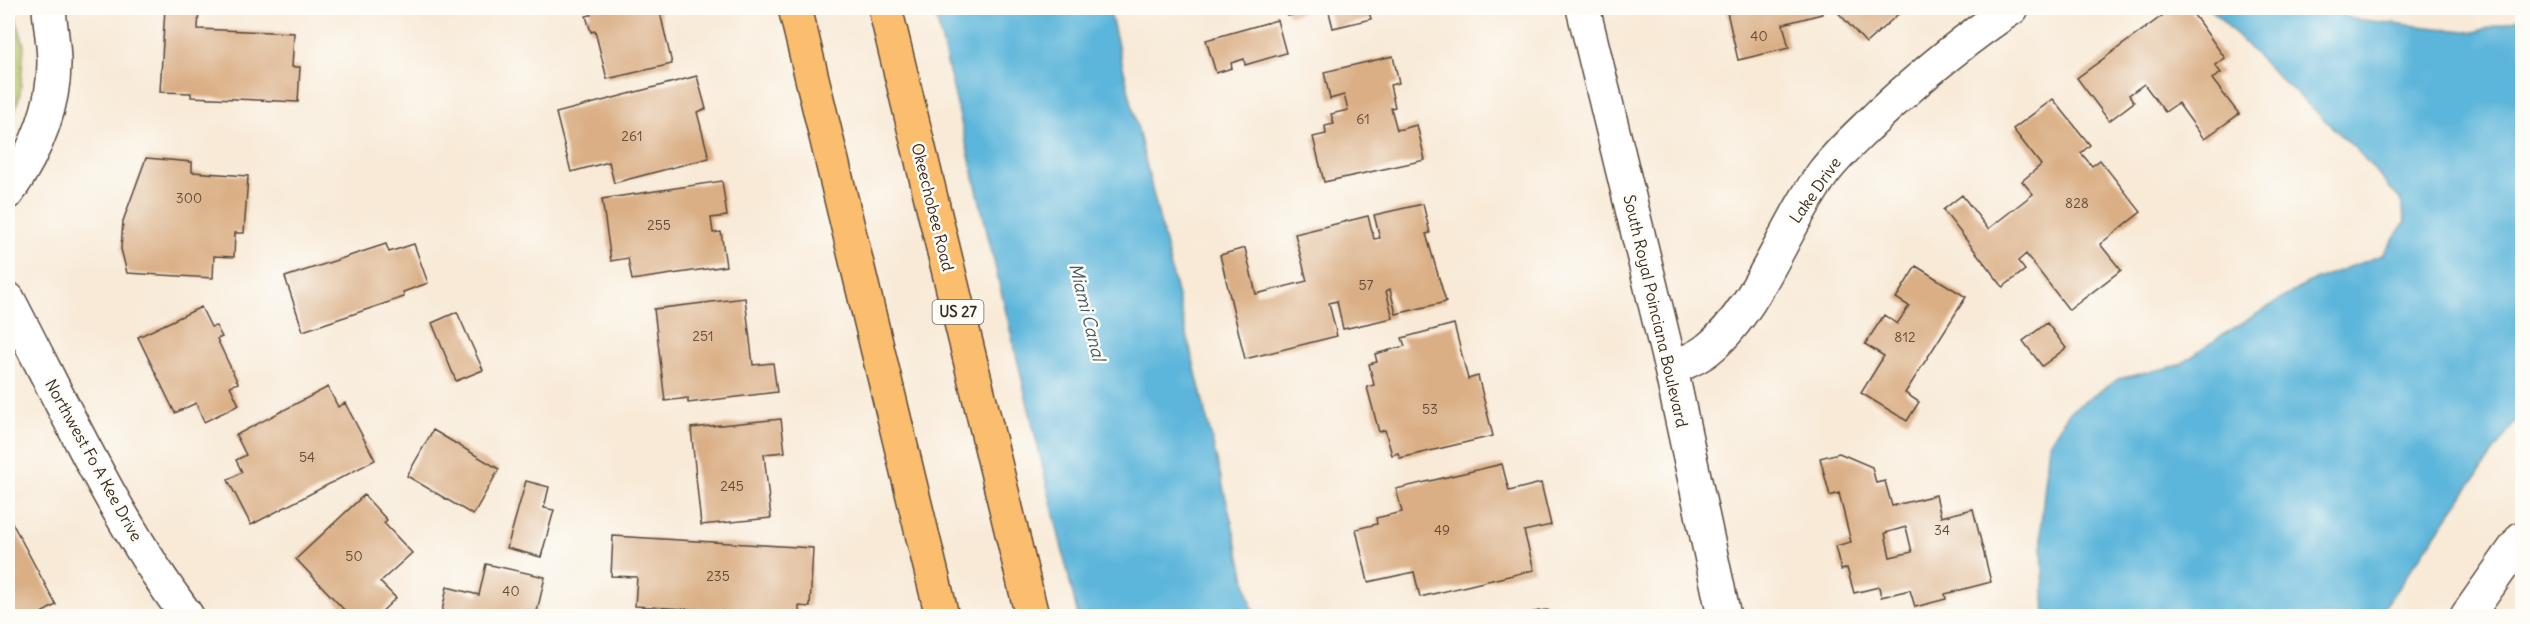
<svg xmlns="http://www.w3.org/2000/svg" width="2530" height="624" viewBox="0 0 2530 624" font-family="Delius,sans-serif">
<rect width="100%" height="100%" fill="#fdfcf7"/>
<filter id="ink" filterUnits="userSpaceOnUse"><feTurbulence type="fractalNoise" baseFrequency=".0167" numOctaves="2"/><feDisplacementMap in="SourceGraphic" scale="12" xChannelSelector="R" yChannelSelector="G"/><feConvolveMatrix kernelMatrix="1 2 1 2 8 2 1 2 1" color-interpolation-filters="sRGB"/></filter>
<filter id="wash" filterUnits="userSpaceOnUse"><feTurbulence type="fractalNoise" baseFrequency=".008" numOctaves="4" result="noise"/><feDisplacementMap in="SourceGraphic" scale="24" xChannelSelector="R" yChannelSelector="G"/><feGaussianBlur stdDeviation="1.35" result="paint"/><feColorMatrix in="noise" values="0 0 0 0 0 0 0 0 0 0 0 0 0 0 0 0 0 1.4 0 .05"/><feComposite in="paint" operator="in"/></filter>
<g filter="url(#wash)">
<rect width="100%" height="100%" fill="#f8ead7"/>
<path fill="#b7c668" stroke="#797843" stroke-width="1.5" d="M8,8H13L24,45L20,94L8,133Z"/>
<path fill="#5cb5da" stroke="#4c707c" stroke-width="1.5" d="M934,8H1109L1254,616H1078Z
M2210,8H2326L2353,19L2474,32L2522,18V412L2378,616H2045L2041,523L2049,444L2069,412L2118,379L2180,365L2221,336L2309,282L2382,255L2405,222L2401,201L2358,151L2271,70Z"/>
<g id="blocks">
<path fill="#daaf85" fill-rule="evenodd" d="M165,8H199L198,29L294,33L292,67H300L298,102L191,97V93L160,92Z
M589,8H659L672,64L607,79L595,31L591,32L586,16L591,15Z
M1286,8H1317L1288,16Z
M1328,8H1368L1371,19L1333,28Z
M1747,8H1820L1822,14L1783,24L1789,48L1738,60L1727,12Z
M1834,8H1905L1866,43Z
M2173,8H2189L2225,58L2215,65L2221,73L2212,79L2239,114L2204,139L2178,103L2165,112L2144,84L2129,95L2134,102L2109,121L2077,78Z
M1277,20L1286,53L1245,65L1244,59L1231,63L1232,68L1216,73L1206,40Z
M1393,56L1399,83L1390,85L1395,107L1391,108L1397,130L1417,125L1425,160L1324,182L1313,137L1326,134L1325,126L1334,124L1331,114L1348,110L1344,95L1330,99L1324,72Z
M697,76L706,109L697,112L709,158L614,183L609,162L571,172L556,113Z
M2053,99L2090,145L2081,153L2092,166L2100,160L2141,212L2100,244L2121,270L2069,310L2026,254L2018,261L2025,270L2003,287L1943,210L1962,195L1988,229L2033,194L2022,181L2041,165L2013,129Z
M146,158L192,162V172L248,176L244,233H235L234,257L214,256L213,278L127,273L121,249L123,221Z
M722,181L727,216L711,218L713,233L721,232L726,266L632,280L628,258L611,261L602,199Z
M1423,204L1430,233L1426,234L1446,302L1396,314L1390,289L1386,291L1393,318L1343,329L1337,301L1329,303L1337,336L1245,359L1220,255L1245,248L1256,294L1307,281L1295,234L1368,216L1374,239L1380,238L1374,215Z
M386,244L389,252L414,244L428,283L403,292L404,297L303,331L285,277Z
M1916,266L1966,297L1905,393L1919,402L1907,421L1861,393L1884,356L1865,344L1884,315L1897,324L1909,306L1896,298Z
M745,298L753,365L773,363L777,392L688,403V398L665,401L654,309Z
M201,307L211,327L216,326L222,337L217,339L238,383L230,386L239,405L204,422L196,403L175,413L138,337Z
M457,312L483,370L456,381L432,323Z
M2047,323L2066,348L2042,366L2023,341Z
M1454,324L1468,379L1478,376L1493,436L1400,458L1398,453L1392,455L1385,430L1379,432L1367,387L1374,385L1369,364L1377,362L1375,354L1405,346L1402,338Z
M328,387L338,407L345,403L375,460L251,525L228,480L242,472L236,460L246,455L236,435Z
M781,419L785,452L764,454L771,518L701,525L691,428Z
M433,430L499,469L473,515L407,476Z
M1839,453L1872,467L1876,483L1885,481L1892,506L1936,495L1941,517L1973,509L1991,582L1945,594L1946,599L1915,607L1910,590L1881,597L1879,587L1854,593L1847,568L1841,570L1835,546L1851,542L1839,493L1830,496L1820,458ZM1906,527L1912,552L1890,557L1885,533Z
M1502,464L1509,491L1541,483L1551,525L1524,531L1534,570L1420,597L1414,572L1368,582L1356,529L1377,524L1376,518L1402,512L1396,489Z
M526,481L549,487L544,508L554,510L541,557L507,548Z
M364,495L387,520L384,523L412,553L380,582L396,598L377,616H350L296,559Z
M8,515L56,605L36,616H8Z
M613,536L813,548L810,607L799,606V616H722V611L635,606L637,577L611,576Z
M486,564L545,577L536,616H441L447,587L479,595Z
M1547,610L1560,616H1517L1539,611Z"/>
</g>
</g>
<g filter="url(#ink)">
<use href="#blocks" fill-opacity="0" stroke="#57473a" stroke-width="1.5"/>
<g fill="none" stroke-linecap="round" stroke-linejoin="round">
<defs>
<path id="minor" d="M1583,8L1671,369L1724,616
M8,192C34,154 54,109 54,63C54,44 50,26 49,8
M8,299C64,406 115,519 187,616
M1671,369C1683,363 1697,358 1707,350C1758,310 1785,224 1824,172C1841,150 1862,132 1881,113C1923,74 1965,39 2012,8
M2467,616L2522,538"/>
<path id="highway" d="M795,8L942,616
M885,8L1032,616"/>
</defs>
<use href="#minor" stroke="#57473a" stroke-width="36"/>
<use href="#highway" stroke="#57473a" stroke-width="36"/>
<use href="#minor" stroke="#fff" stroke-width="33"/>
<use href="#highway" stroke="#fbbe6e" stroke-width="33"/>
</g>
</g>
<g text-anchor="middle" stroke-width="5" stroke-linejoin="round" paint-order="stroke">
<g font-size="14" fill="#634b38">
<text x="1759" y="41">40</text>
<text x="1363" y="124">61</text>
<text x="632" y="141">261</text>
<text x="189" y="203">300</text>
<text x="2077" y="208">828</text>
<text x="659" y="230">255</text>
<text x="1366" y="290">57</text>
<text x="703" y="341">251</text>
<text x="1905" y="342">812</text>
<text x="1430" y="414">53</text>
<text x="307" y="462">54</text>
<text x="732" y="491">245</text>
<text x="1442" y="535">49</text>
<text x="1942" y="535">34</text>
<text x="354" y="561">50</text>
<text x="718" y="581">235</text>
<text x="511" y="596">40</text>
</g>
<rect fill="#fdfcf7" stroke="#75695f" stroke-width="1.5" x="932.5" y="300" width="51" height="24" rx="4.5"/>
<g font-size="15" font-weight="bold" fill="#3b2a1e">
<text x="958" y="317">US 27</text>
</g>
<g font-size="16" fill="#3b2a1e" stroke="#fdfcf7">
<text transform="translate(1815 190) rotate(-55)" y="6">Lake Drive</text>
<text transform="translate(933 207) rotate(76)" y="6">Okeechobee Road</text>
<text transform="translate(1656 311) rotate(77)" y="6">South Royal Poinciana Boulevard</text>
<text transform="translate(94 460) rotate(61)" y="6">Northwest Fo A Kee Drive</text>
</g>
<g font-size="18" font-style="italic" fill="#475b60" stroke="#fdfcf7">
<text transform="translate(1087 312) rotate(76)" y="6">Miami Canal</text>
</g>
</g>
<rect width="2530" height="624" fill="none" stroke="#fdfcf7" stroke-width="30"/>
</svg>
